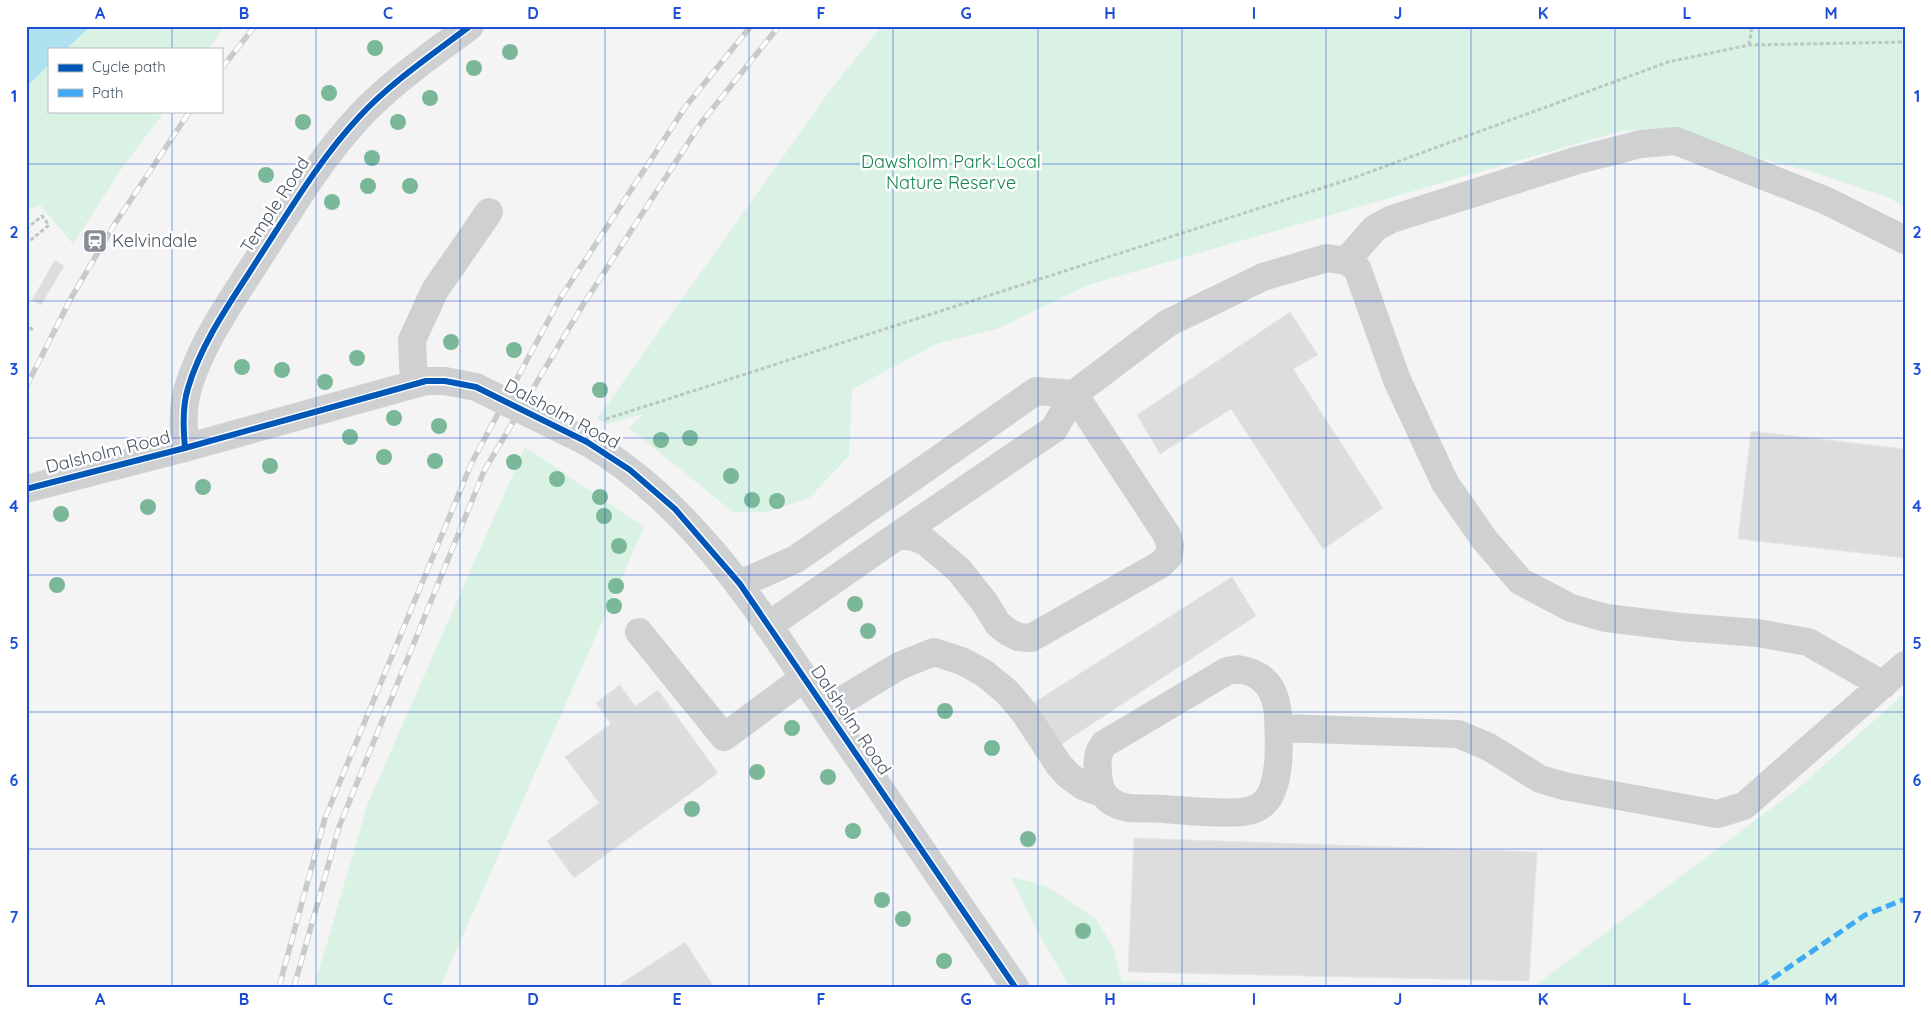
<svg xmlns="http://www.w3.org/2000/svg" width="1931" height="1013" viewBox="0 0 1931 1013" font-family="Quicksand,sans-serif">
<rect width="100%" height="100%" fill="#f4f4f4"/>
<path fill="#d9f2e3" d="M91,26H225L208,49H66Z
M882,26H1905V208L1890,198L1810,171L1739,153L1667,129L1621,131L1088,285L997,329L938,343L852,389L849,456L809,498L767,512H733L629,428L644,414L607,424L597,419L831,89Z
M49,65V111H165L124,165L73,244L40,205L26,211V87Z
M525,447L644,527L440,987H314L368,803Z
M1905,693V987H1533L1797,789Z
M1011,877L1046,886L1096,919L1113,947L1122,981L1336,987H1070L1037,931Z"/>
<path fill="#aee2f0" d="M26,26H91L66,49H49V65L26,87Z"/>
<path fill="#ddddde" stroke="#e5e6e7" d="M55,260L64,266L41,305L32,300Z
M1290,312L1318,355L1293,369L1383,508L1323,549L1231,409L1160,454L1137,415Z
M1751,431L1905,449V558L1738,539Z
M1232,577L1256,616L1060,745L1035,702Z
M620,685L635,706L658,690L718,773L574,878L547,841L599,803L565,757L611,724L596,703Z
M1134,838L1537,852L1529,981L1128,972Z
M685,942L714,987H616Z"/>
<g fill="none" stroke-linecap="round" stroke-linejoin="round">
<path stroke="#bcc7c4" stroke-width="3" stroke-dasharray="4 2.5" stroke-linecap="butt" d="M1749,45L1752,26
M26,229L42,216L49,225L26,244
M26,322L34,332
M606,419L1356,177L1668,62L1749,45L1905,42"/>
<path stroke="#ced0d2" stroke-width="28" d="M1346,261L1375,228L1392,219L1578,160L1641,144L1676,141L1827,201L1905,240
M414,384L412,340L435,290L489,212
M587,442C698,507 765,621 836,725C896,812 955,899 1015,987
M185,448C183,428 182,407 188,388C202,341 232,300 258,259C290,210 319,160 359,117C390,83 433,54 470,26
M26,489L185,448L426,381
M900,534L1054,429L1074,394L1168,323L1263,277L1327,258L1346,261L1357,268L1397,380L1445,483L1484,539L1520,581L1571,608L1606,618L1681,627L1758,633L1808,642L1883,685
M740,584L796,559L1036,391L1074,394
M768,626L900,534L913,537L926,542L959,570L985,603L998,624L1008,632L1018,637L1031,638L1161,564L1169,556L1170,545L1167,535L1074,394
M639,632L724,737L804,678
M1238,669C1265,673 1276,690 1278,715C1279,739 1282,786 1264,803C1259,808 1250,811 1243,812C1217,814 1190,811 1164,809C1152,808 1141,809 1129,808C1124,807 1117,805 1112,802C1101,795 1099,785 1098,773C1097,761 1097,753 1104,744L1227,671Z
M826,710L899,666L934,652L962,661L984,673L1007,692L1024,712L1059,765L1069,776L1083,786L1102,793
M1279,728L1458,734L1489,747L1540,779L1564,786L1717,814L1744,806L1905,665"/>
<defs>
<path id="rail" d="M221,69L255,26
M26,387L71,298L116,222L190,111
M279,987L325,818L472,462L561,297L686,106L751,26
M294,987L339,827L484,471L581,308L701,123L779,26"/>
</defs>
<use href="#rail" stroke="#c9cacc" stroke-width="5.5"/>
<use href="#rail" stroke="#fff" stroke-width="4" stroke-dasharray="11" stroke-linecap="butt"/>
<path stroke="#ced0d2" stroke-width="28" d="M426,381H445L476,387L587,442"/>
<path stroke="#3fa9f5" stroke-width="5" stroke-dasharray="10 5" stroke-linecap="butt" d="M1760,987L1865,915L1905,899"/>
<defs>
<path id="cycleway" d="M185,448C183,428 182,407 188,388C202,341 232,300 258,259C290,210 319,160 359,117C390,83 433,54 470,26
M26,489L185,448L426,381H445L476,387L587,442L630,470L675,509L740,584L1015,987"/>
</defs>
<use href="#cycleway" stroke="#fff" stroke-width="9"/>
<use href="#cycleway" stroke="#0057b8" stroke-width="6"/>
</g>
<g fill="#7ab899">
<circle cx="375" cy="48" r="8"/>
<circle cx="510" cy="52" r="8"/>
<circle cx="474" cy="68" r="8"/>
<circle cx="329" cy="93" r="8"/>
<circle cx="430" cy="98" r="8"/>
<circle cx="303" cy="122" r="8"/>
<circle cx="398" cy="122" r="8"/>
<circle cx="372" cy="158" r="8"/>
<circle cx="266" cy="175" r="8"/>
<circle cx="368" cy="186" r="8"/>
<circle cx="410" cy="186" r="8"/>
<circle cx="332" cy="202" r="8"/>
<circle cx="451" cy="342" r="8"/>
<circle cx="514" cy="350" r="8"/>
<circle cx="357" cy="358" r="8"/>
<circle cx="242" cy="367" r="8"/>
<circle cx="282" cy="370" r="8"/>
<circle cx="325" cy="382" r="8"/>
<circle cx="600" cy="390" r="8"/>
<circle cx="394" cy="418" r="8"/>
<circle cx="439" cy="426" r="8"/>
<circle cx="350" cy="437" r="8"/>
<circle cx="690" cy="438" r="8"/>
<circle cx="661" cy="440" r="8"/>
<circle cx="384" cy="457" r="8"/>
<circle cx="435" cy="461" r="8"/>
<circle cx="514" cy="462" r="8"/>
<circle cx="270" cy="466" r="8"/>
<circle cx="731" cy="476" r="8"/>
<circle cx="557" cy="479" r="8"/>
<circle cx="203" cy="487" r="8"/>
<circle cx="600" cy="497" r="8"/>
<circle cx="752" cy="500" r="8"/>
<circle cx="777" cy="501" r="8"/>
<circle cx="148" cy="507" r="8"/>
<circle cx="61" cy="514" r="8"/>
<circle cx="604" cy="516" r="8"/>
<circle cx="619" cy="546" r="8"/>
<circle cx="57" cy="585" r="8"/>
<circle cx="616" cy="586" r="8"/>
<circle cx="855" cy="604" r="8"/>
<circle cx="614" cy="606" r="8"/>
<circle cx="868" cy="631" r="8"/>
<circle cx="945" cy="711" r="8"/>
<circle cx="792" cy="728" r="8"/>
<circle cx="992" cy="748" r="8"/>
<circle cx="757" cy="772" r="8"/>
<circle cx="828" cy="777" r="8"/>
<circle cx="692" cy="809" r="8"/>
<circle cx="853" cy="831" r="8"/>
<circle cx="1028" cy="839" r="8"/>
<circle cx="882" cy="900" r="8"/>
<circle cx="903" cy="919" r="8"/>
<circle cx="1083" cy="931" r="8"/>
<circle cx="944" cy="961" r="8"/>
</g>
<path fill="none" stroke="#1d4ed8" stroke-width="1" stroke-opacity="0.55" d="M172,26V49M316,26V987M460,26V987M605,26V987M749,26V987M893,26V987M1038,26V987M1182,26V987M1326,26V987M1471,26V987M1615,26V987M1759,26V987M172,111V987M26,164H1905M26,301H1905M26,438H1905M26,575H1905M26,712H1905M26,849H1905"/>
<defs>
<symbol id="station-square" viewBox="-11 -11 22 22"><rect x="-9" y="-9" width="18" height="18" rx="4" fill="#868d94" stroke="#fff"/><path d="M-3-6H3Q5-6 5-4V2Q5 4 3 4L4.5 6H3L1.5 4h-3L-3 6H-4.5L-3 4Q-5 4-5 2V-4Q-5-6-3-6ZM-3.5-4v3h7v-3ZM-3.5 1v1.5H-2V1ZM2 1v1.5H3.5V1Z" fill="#fff"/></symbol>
</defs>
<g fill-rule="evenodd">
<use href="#station-square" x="81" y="227" width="28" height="28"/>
</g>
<g text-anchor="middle" stroke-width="5" stroke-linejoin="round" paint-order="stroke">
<g font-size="18" fill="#17864f" stroke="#fff">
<text x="951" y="168">Dawsholm Park Local<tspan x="951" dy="21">Nature Reserve</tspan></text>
</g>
<g font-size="18" fill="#4a5661" stroke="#fff">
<text transform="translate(275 205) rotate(-57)" y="6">Temple Road</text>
<text transform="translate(562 414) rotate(28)" y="6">Dalsholm Road</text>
<text transform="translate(108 452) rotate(-14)" y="6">Dalsholm Road</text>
<text transform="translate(851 720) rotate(56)" y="6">Dalsholm Road</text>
</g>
<g font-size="18" fill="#4a5661" stroke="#fff" text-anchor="start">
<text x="112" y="247">Kelvindale</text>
</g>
</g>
<rect width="1931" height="1013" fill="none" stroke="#ffffff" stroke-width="55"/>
<rect x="48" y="48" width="175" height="65" fill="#ffffff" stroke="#b7bbc0"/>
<rect x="58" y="64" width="25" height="8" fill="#0057b8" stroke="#b7bbc0"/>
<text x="92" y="72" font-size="15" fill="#4a5661">Cycle path</text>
<rect x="58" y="89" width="25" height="8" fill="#3fa9f5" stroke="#b7bbc0"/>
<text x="92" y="98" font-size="15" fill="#4a5661">Path</text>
<rect x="28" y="28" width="1876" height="958" fill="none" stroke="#1d4ed8" stroke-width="2"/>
<g font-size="16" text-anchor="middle" font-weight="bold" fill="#1d4ed8">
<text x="100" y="19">A</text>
<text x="244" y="19">B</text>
<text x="388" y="19">C</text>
<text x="533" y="19">D</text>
<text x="677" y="19">E</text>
<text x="821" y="19">F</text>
<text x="966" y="19">G</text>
<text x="1110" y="19">H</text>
<text x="1254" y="19">I</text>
<text x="1398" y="19">J</text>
<text x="1543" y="19">K</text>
<text x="1687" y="19">L</text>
<text x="1831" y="19">M</text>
<text x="14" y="102">1</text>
<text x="1917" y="102">1</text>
<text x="14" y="238">2</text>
<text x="1917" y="238">2</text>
<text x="14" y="375">3</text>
<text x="1917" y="375">3</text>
<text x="14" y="512">4</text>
<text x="1917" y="512">4</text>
<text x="14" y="649">5</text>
<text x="1917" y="649">5</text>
<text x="14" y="786">6</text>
<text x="1917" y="786">6</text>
<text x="14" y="923">7</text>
<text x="1917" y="923">7</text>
<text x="100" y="1005">A</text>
<text x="244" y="1005">B</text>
<text x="388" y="1005">C</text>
<text x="533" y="1005">D</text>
<text x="677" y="1005">E</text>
<text x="821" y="1005">F</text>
<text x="966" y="1005">G</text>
<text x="1110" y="1005">H</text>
<text x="1254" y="1005">I</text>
<text x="1398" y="1005">J</text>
<text x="1543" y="1005">K</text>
<text x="1687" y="1005">L</text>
<text x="1831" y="1005">M</text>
</g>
</svg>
